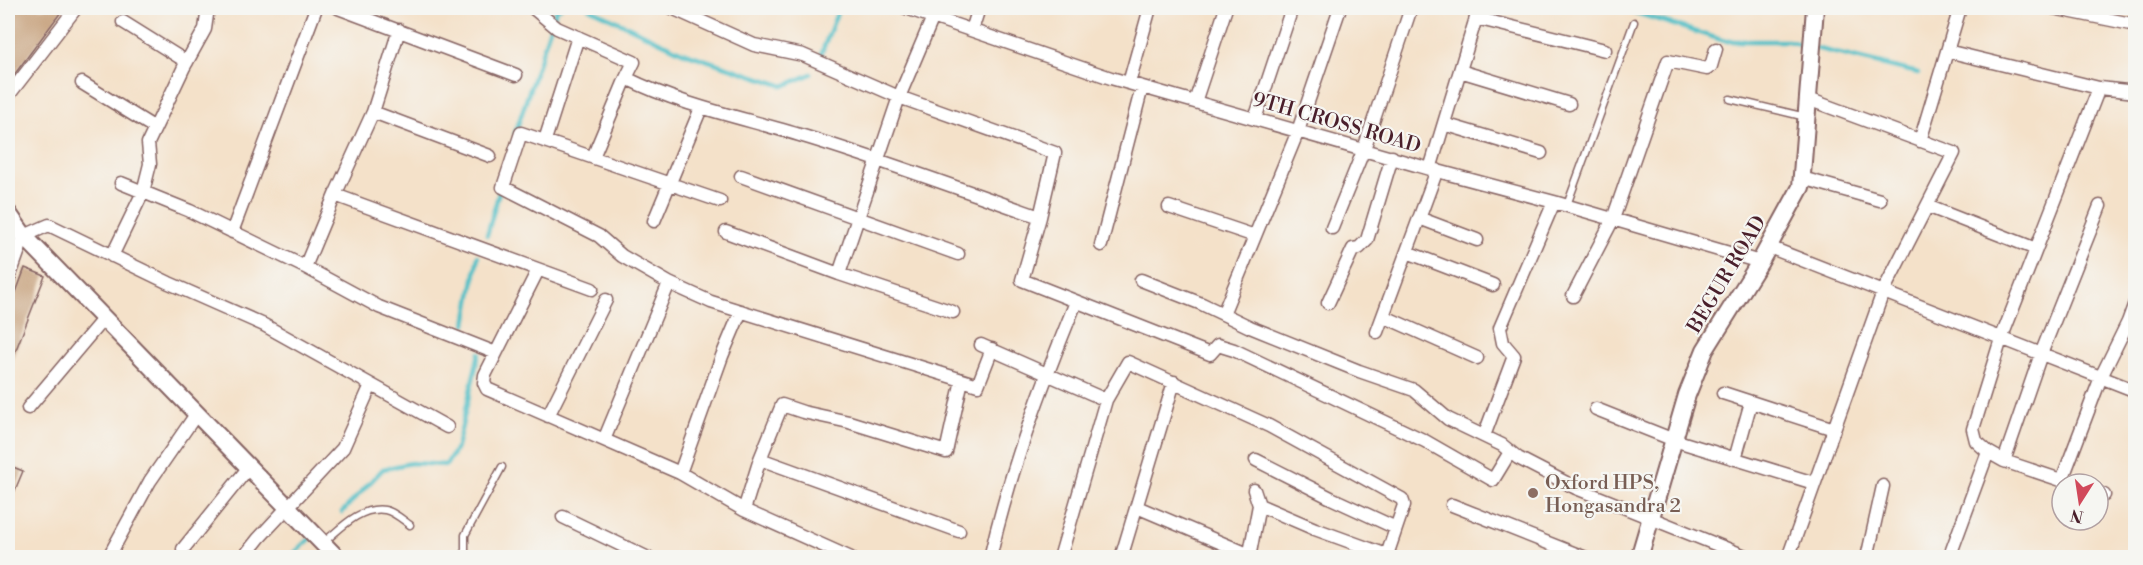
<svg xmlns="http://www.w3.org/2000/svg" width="2143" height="565" viewBox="0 0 2143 565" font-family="'Libre Bodoni',serif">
<rect width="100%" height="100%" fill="#f6f6f2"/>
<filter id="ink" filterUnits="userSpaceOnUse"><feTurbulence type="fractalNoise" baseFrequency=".0167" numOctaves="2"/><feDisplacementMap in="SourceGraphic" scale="12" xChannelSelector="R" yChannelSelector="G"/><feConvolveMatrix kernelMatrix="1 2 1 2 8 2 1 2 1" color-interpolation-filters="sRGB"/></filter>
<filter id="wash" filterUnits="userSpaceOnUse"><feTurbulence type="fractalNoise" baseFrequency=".008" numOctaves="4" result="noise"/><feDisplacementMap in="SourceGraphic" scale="24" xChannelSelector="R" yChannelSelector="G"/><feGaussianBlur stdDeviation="1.35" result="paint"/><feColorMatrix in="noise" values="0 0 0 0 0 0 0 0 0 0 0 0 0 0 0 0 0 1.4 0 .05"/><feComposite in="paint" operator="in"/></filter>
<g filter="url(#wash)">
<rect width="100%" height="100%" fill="#f4e1c9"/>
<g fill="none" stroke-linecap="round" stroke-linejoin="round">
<path stroke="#52c0c7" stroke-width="4.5" d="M589,8L682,52L784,86L811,74
M1621,8L1725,41H1788L1807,46
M1815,48L1918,73
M821,54L839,8
M515,134L556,10L560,8
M487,235L501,185
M466,324L478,256
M342,512L383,469L411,463L446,465L457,447L479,353
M289,558L310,539"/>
</g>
<g id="blocks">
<path fill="#c6a07c" d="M8,8H64L8,83Z
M25,268L45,276L8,370V314Z
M8,465L23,471L8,507Z"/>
</g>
</g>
<g filter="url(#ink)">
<use href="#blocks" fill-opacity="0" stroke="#866362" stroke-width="1.5"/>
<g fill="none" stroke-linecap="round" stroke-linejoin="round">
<defs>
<path id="lane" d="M1730,99L1806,117
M1567,205L1634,22
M323,543C340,529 360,506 385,510C393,511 403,520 410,525
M469,558L465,552V535L502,467"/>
<path id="street" d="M338,8L516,75
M533,8L557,28L634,62L626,78C682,106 744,118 803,136C883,160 962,190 1040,217
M672,8L754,45L803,55L899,97L1055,153L1040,217L1022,280L1210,354L1218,345L1234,350L1425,441L1493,480L1510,452
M906,8L1111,78L1430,169L1554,202L1760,262
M2053,8L2136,25
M1476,18L1605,50
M123,22L187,62
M399,30L373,112L335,195L592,289
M972,30L979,8
M1947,51L2099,88L2001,339L1973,429L1976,441L1988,452
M1460,71L1569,104
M82,83L155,128
M1129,83L1150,8
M2099,88L2136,92
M8,96L76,8
M1195,102L1226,8
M373,112L490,156
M1255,119L1292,8
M1444,124L1541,153
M545,140L578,37
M1920,141L1960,8
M593,157L626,78
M1430,169L1479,8
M741,176L958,254
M1802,178L1880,200
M121,183L190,211L305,267L379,307L496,353
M720,201L521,133L503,187L599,236L622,256L669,283L711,302L978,385L992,349
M1927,206L2036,249
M1169,207L1255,236
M1419,218L1477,240
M654,221L701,108
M1332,228L1364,149L1411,8
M232,232L316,8
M726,232L839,274L953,312
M1101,245L1142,87
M1769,247L2136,391
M1407,252L1493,285
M112,256L143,192L150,164L148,143L184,67L205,29L208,8
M305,267L335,195
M538,270L485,375L484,383L487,389L680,473L744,510L851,558
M839,274L899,97L933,17
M1141,280L1202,304L1250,327L1359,371L1414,390L1448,419L1502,445L1518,458L1576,488L1750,558
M8,281L24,236L49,225L169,283L264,325L447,427
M1573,296L1613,219L1668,61L1707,69L1711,66L1716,49
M1328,303L1353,249L1359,248L1367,240L1392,157
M1223,314L1298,131L1340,8
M1383,316L1477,358
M1377,332L1437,170
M981,345L1106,400
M1723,393L1834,429
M28,408L104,318
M1596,409L1674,440L1814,483
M548,416L606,300
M1484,436L1514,356L1503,343L1500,328L1554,202
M604,440L669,283
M760,459L782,405L803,412L849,422L946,452L962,380
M1735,459L1751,402
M1256,460L1331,498L1396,528
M2004,461L2041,354L2100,206
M680,473L722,356L741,311
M2062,480L2101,377L2128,322L2136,300
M2098,493L2104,495
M1259,505L1315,529L1392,557
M1452,505L1586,558
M1137,507L1250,555
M744,510L760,459L959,531
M563,517L648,558
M183,549L249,467
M108,558L150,481L197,413
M243,558L259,538L343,448L371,385
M990,558C1010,470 1042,385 1076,302
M1060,558L1106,400L1128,362L1269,426L1402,499L1404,505L1387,555
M1121,558L1174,382
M1249,558L1259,505L1254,490
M1788,558L1883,292L1954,153L1808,99
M1867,558L1883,486
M1949,558L1988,452L2004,461L2073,484"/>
<path id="secondary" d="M8,213L24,236L337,558
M1639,558L1687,395L1705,350L1760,262L1801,187L1815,8"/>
</defs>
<use href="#lane" stroke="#866362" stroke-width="9"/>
<use href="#street" stroke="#866362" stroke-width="15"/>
<use href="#secondary" stroke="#866362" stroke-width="20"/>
<use href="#lane" stroke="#fff" stroke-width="6"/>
<use href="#street" stroke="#fff" stroke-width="12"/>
<use href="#secondary" stroke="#fff" stroke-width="16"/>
</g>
</g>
<circle fill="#8d6e63" stroke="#f6f6f2" stroke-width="2" cx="1533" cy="493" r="6"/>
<g text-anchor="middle" stroke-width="4.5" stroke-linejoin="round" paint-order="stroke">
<g font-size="20" fill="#4a1f2b" stroke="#f6f6f2">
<text transform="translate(1337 122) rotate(16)" y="7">9TH CROSS ROAD</text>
<text transform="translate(1726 274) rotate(-59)" y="7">BEGUR ROAD</text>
</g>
<g font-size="20" fill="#785e54" stroke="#f6f6f2" text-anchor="start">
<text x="1545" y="489">Oxford HPS,<tspan x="1545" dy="23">Hongasandra 2</tspan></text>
</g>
</g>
<rect width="2143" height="565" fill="none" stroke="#f6f6f2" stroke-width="30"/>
<g transform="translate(2080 502) rotate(192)"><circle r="28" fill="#f6f6f2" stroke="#b1a0a2" stroke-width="1.5"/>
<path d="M0-4.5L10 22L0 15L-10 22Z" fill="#d1495b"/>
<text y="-9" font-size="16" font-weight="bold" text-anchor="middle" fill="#4a1f2b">N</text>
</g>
</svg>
